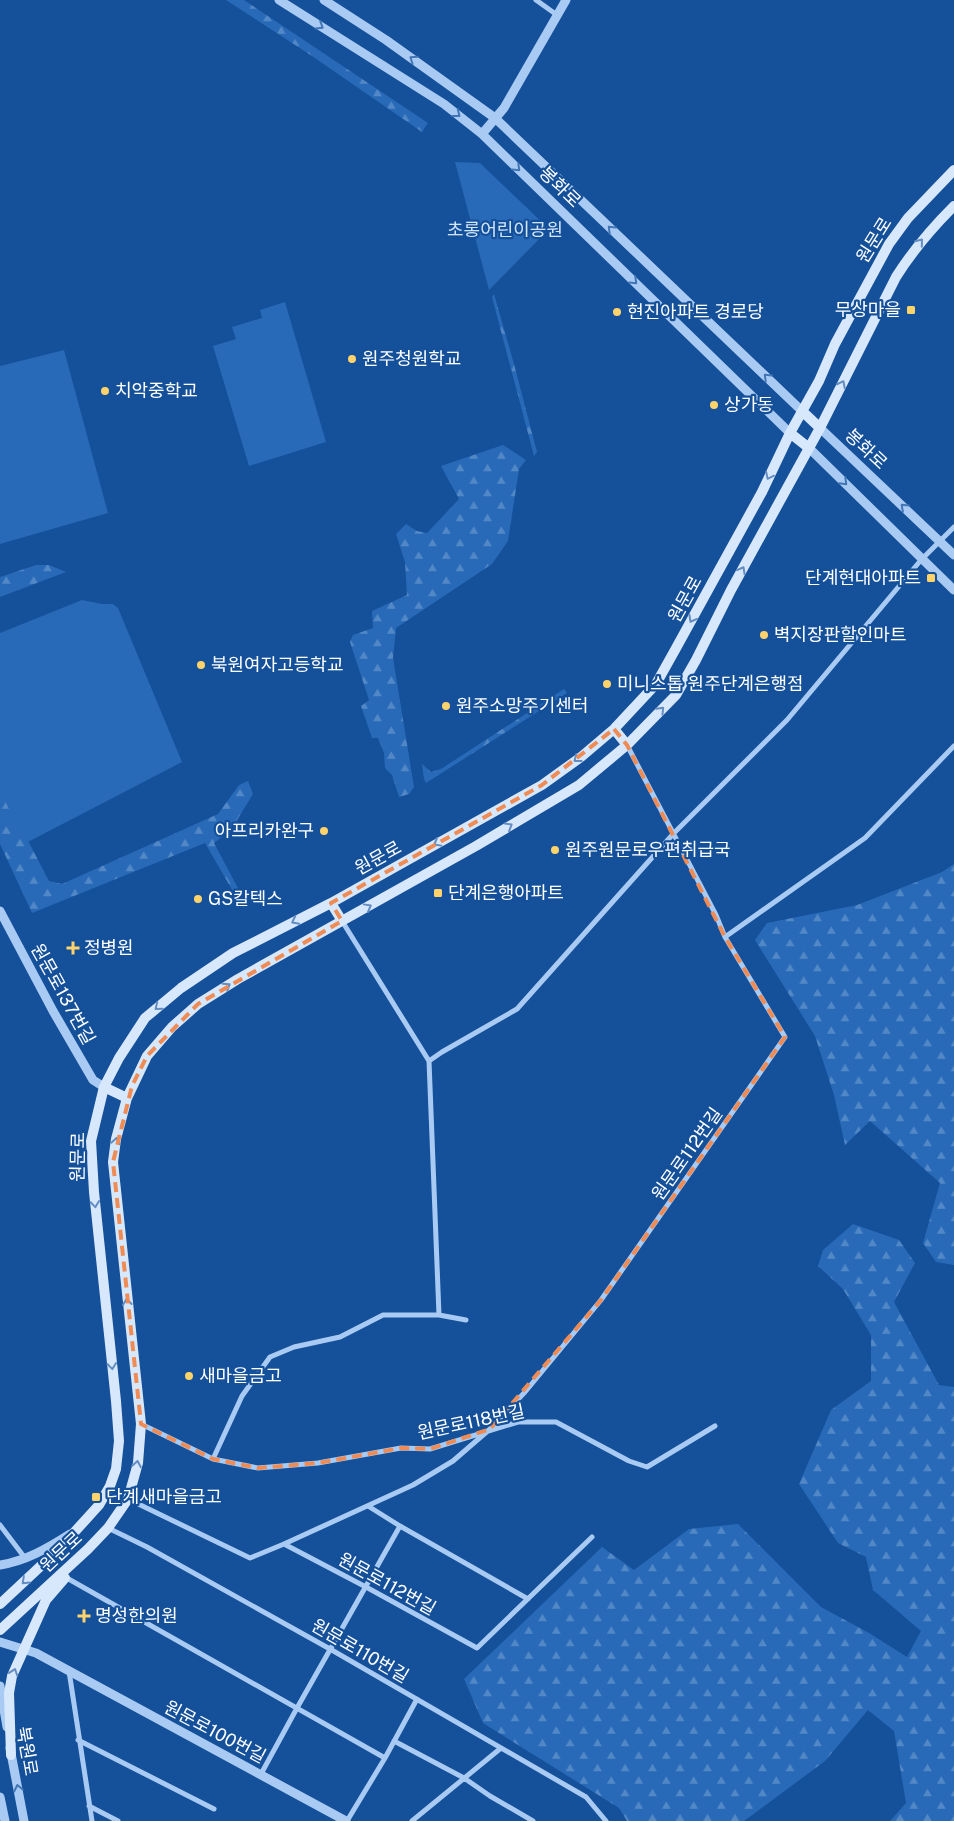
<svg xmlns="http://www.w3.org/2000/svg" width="954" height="1821" viewBox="0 0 954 1821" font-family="'Public Sans','Noto Sans KR',sans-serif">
<defs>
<pattern id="forest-firs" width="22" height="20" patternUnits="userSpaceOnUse" patternTransform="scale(1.25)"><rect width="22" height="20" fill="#286ab8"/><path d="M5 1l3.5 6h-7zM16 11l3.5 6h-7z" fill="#5388c6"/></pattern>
</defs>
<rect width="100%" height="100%" fill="#15509a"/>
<path fill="url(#forest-firs)" d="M226,0H244L428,123L422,132L312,56Z
M494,294L514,364L537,452L534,456L492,297Z
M503,445L526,460L519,469L508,541L492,564L396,628L393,658L414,787L409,794L399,797L392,775L385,768L384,753L378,738H372L361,706L369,700L350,642L353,635L373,628L372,611L407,595L405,562L396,534L406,524L417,531L427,533L459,499L441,466Z
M36,565H49L66,572L0,597V577Z
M564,689L567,693L426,783L424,779L422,764L431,772L441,769Z
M248,781L253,794L231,830L214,843L240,892L234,893L205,843L32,913L0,844V787L49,881L62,884L218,814L239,785Z
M954,864V1265L936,1262L923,1243L940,1183L870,1121L845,1145L834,1095L815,1036L755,940L767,923L857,905L942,872Z
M853,1224L899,1240L915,1263L894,1302L939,1385L954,1387V1821H890L906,1803L894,1731L868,1710L825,1761L744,1821H627L619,1808L483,1723L464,1679L602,1547L634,1570L689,1529L738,1524L821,1607L869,1633L907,1657L921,1631L873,1590L866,1557L838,1543L799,1484L831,1410L871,1381V1335L843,1289L818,1266L823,1250Z"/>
<path fill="#286ab8" d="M455,162L480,163L549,229L489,290Z
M285,302L326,442L249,466L213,346L236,339L232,327L262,318L260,310Z
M64,350L108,513L0,544V366Z
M82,600L102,604H113L118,608L182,762L26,843L0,791V633Z"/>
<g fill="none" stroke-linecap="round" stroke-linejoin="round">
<path stroke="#a9cbf3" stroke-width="5" d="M536,0L557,15
M342,921L429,1061L439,1315
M725,937L865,838L954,746
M429,1061L442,1052L517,1009L674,833L787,720L921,560L954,527
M141,1424L213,1459L258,1468L318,1463L401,1448L430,1449L518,1422H556L629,1461L647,1467L715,1426
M213,1459L242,1396L270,1357L294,1347L340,1337L383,1315H439L466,1320
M128,1499L250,1558L284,1544L413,1485L453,1461L490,1429L525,1392L601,1300L785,1037L725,937L716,915L627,745
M368,1506L400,1526L528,1599
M0,1525L25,1558
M108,1528L147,1547L330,1649L586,1797L606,1821
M284,1544L366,1587L477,1648L592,1537
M65,1577L385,1758
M69,1671L92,1821
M78,1740L214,1809
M394,1741L464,1778L490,1796L533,1821
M261,1774L297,1708L400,1526
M89,1806L118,1821
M347,1821L385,1758L417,1699
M412,1821L501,1748"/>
<path stroke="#a9cbf3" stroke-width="9" d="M279,0L444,104L482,134L790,433
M324,0L386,40L495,118L802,411
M482,134L504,108L566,0
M820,428L954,555
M809,448L954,590
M0,911L53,1011L93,1080L104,1087
M0,1565C26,1561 48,1548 70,1534
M0,1642L36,1653L346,1821
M0,1686L7,1727
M10,1748L24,1821
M0,1797L5,1821"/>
<path stroke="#d8e8fc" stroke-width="10" d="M802,411L820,428
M790,433L809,448
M614,729L627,745
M331,903L342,921
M104,1087L127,1098
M0,1604L60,1548L99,1505L110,1486L116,1469L119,1441L116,1401L94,1192L91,1141L104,1087L119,1058L145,1018L181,988L233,953L331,903L542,785L581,757L614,729L656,684L675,650L762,492L790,433L819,381L835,344L889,244L908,218L954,170
M0,1630L88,1549L108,1528L128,1499L138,1463L141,1424L113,1162L116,1139L127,1098L147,1056L172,1027L198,1004L238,979L476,846L579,785L627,745L676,695L696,660L731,590L820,428L896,277C913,250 932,228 954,206
M11,1755L9,1693L12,1676L46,1600L65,1578"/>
</g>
<defs><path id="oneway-chevron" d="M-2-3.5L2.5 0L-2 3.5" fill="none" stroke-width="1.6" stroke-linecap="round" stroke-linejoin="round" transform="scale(1.25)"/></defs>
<g stroke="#4175b5">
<use href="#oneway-chevron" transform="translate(320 26) rotate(32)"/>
<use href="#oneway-chevron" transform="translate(413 59) rotate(-145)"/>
<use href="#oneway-chevron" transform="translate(457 114) rotate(38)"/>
<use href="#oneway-chevron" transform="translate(517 168) rotate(44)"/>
<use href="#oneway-chevron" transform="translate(611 229) rotate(-136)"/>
<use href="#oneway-chevron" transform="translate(634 281) rotate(44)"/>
<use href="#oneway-chevron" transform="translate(767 377) rotate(-136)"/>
<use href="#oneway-chevron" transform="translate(844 482) rotate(45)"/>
<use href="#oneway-chevron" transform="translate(904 507) rotate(-137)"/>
<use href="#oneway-chevron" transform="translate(18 1788) rotate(-102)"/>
</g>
<g stroke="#638dc1">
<use href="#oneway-chevron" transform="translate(920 242) rotate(-51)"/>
<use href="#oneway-chevron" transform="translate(842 384) rotate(-63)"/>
<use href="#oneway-chevron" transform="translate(769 476) rotate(116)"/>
<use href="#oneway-chevron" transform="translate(742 570) rotate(-61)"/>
<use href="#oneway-chevron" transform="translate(692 619) rotate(119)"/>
<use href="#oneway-chevron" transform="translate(661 710) rotate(-47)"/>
<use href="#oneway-chevron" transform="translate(577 759) rotate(143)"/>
<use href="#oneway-chevron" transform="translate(509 826) rotate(-31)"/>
<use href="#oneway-chevron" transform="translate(437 843) rotate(151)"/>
<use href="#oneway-chevron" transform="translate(368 907) rotate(-29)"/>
<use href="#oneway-chevron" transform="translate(295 921) rotate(153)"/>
<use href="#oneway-chevron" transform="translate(227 986) rotate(-33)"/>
<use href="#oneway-chevron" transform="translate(158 1007) rotate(141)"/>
<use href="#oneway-chevron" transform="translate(116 1141) rotate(-80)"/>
<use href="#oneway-chevron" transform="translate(95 1204) rotate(84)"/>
<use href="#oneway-chevron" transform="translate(127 1302) rotate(-96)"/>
<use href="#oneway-chevron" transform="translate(112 1366) rotate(83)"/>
<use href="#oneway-chevron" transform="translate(137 1464) rotate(-80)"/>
<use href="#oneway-chevron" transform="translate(25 1581) rotate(137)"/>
<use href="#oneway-chevron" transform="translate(14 1672) rotate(-71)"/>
</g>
<path fill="none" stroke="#ef8b55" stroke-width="4" stroke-dasharray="10 6" stroke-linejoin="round" d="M614,729L627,745L725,937L785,1037L601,1300L490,1429L430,1449L401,1448L318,1463L258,1468L213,1459L141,1424L113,1162L132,1086L147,1056L198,1004L342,921L331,903L542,785Z"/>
<g fill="#ffd36b" stroke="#15509a" stroke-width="2">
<rect x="906" y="305" width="10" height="10" rx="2.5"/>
<circle cx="617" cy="312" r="5"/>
<circle cx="352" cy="359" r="5"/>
<circle cx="105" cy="391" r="5"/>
<circle cx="714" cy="405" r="5"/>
<rect x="926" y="573" width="10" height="10" rx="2.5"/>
<circle cx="764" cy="635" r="5"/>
<circle cx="201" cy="665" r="5"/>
<circle cx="607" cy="684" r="5"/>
<circle cx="446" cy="706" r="5"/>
<circle cx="324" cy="831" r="5"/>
<circle cx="555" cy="850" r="5"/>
<rect x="433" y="888" width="10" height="10" rx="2.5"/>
<circle cx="198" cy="899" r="5"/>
<path d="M70.5 940.5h5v5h5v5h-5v5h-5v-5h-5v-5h5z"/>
<circle cx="189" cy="1376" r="5"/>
<rect x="91" y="1492" width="10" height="10" rx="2.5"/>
<path d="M81.5 1608.5h5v5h5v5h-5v5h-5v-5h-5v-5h5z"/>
</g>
<g text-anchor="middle" stroke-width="4.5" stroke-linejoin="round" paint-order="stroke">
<g font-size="18" fill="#fff" stroke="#15509a">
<text transform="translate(560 187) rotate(44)" y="6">봉화로</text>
<text transform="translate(874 240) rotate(-58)" y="6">원문로</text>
<text transform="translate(866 449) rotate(43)" y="6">봉화로</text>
<text transform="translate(685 599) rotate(-61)" y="6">원문로</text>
<text transform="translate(378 858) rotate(-29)" y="6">원문로</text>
<text transform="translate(63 994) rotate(61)" y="6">원문로137번길</text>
<text transform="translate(687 1154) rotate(-55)" y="6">원문로112번길</text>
<text transform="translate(78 1157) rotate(-89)" y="6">원문로</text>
<text transform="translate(471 1422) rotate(-12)" y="6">원문로118번길</text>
<text transform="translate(61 1552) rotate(-43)" y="6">원문로</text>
<text transform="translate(387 1584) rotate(29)" y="6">원문로112번길</text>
<text transform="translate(360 1651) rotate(30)" y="6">원문로110번길</text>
<text transform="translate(215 1732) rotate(28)" y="6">원문로100번길</text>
<text transform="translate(27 1751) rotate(80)" y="6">북원로</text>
</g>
<g font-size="18" fill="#d1e5fd" stroke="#15509a">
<text x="505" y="236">초롱어린이공원</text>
</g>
<g font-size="18" fill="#fff" stroke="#15509a" text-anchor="start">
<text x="901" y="316" text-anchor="end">무상마을</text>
<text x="627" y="318">현진아파트 경로당</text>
<text x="362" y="365">원주청원학교</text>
<text x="115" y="397">치악중학교</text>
<text x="724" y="411">상가동</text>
<text x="921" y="584" text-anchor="end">단계현대아파트</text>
<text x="774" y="641">벽지장판할인마트</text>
<text x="211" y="671">북원여자고등학교</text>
<text x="617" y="690">미니스톱 원주단계은행점</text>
<text x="456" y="712">원주소망주기센터</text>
<text x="314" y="837" text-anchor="end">아프리카완구</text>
<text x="565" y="856">원주원문로우편취급국</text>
<text x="448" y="899">단계은행아파트</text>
<text x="208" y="905">GS칼텍스</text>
<text x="84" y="954">정병원</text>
<text x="199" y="1382">새마을금고</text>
<text x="106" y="1503">단계새마을금고</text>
<text x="95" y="1622">명성한의원</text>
</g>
</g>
</svg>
